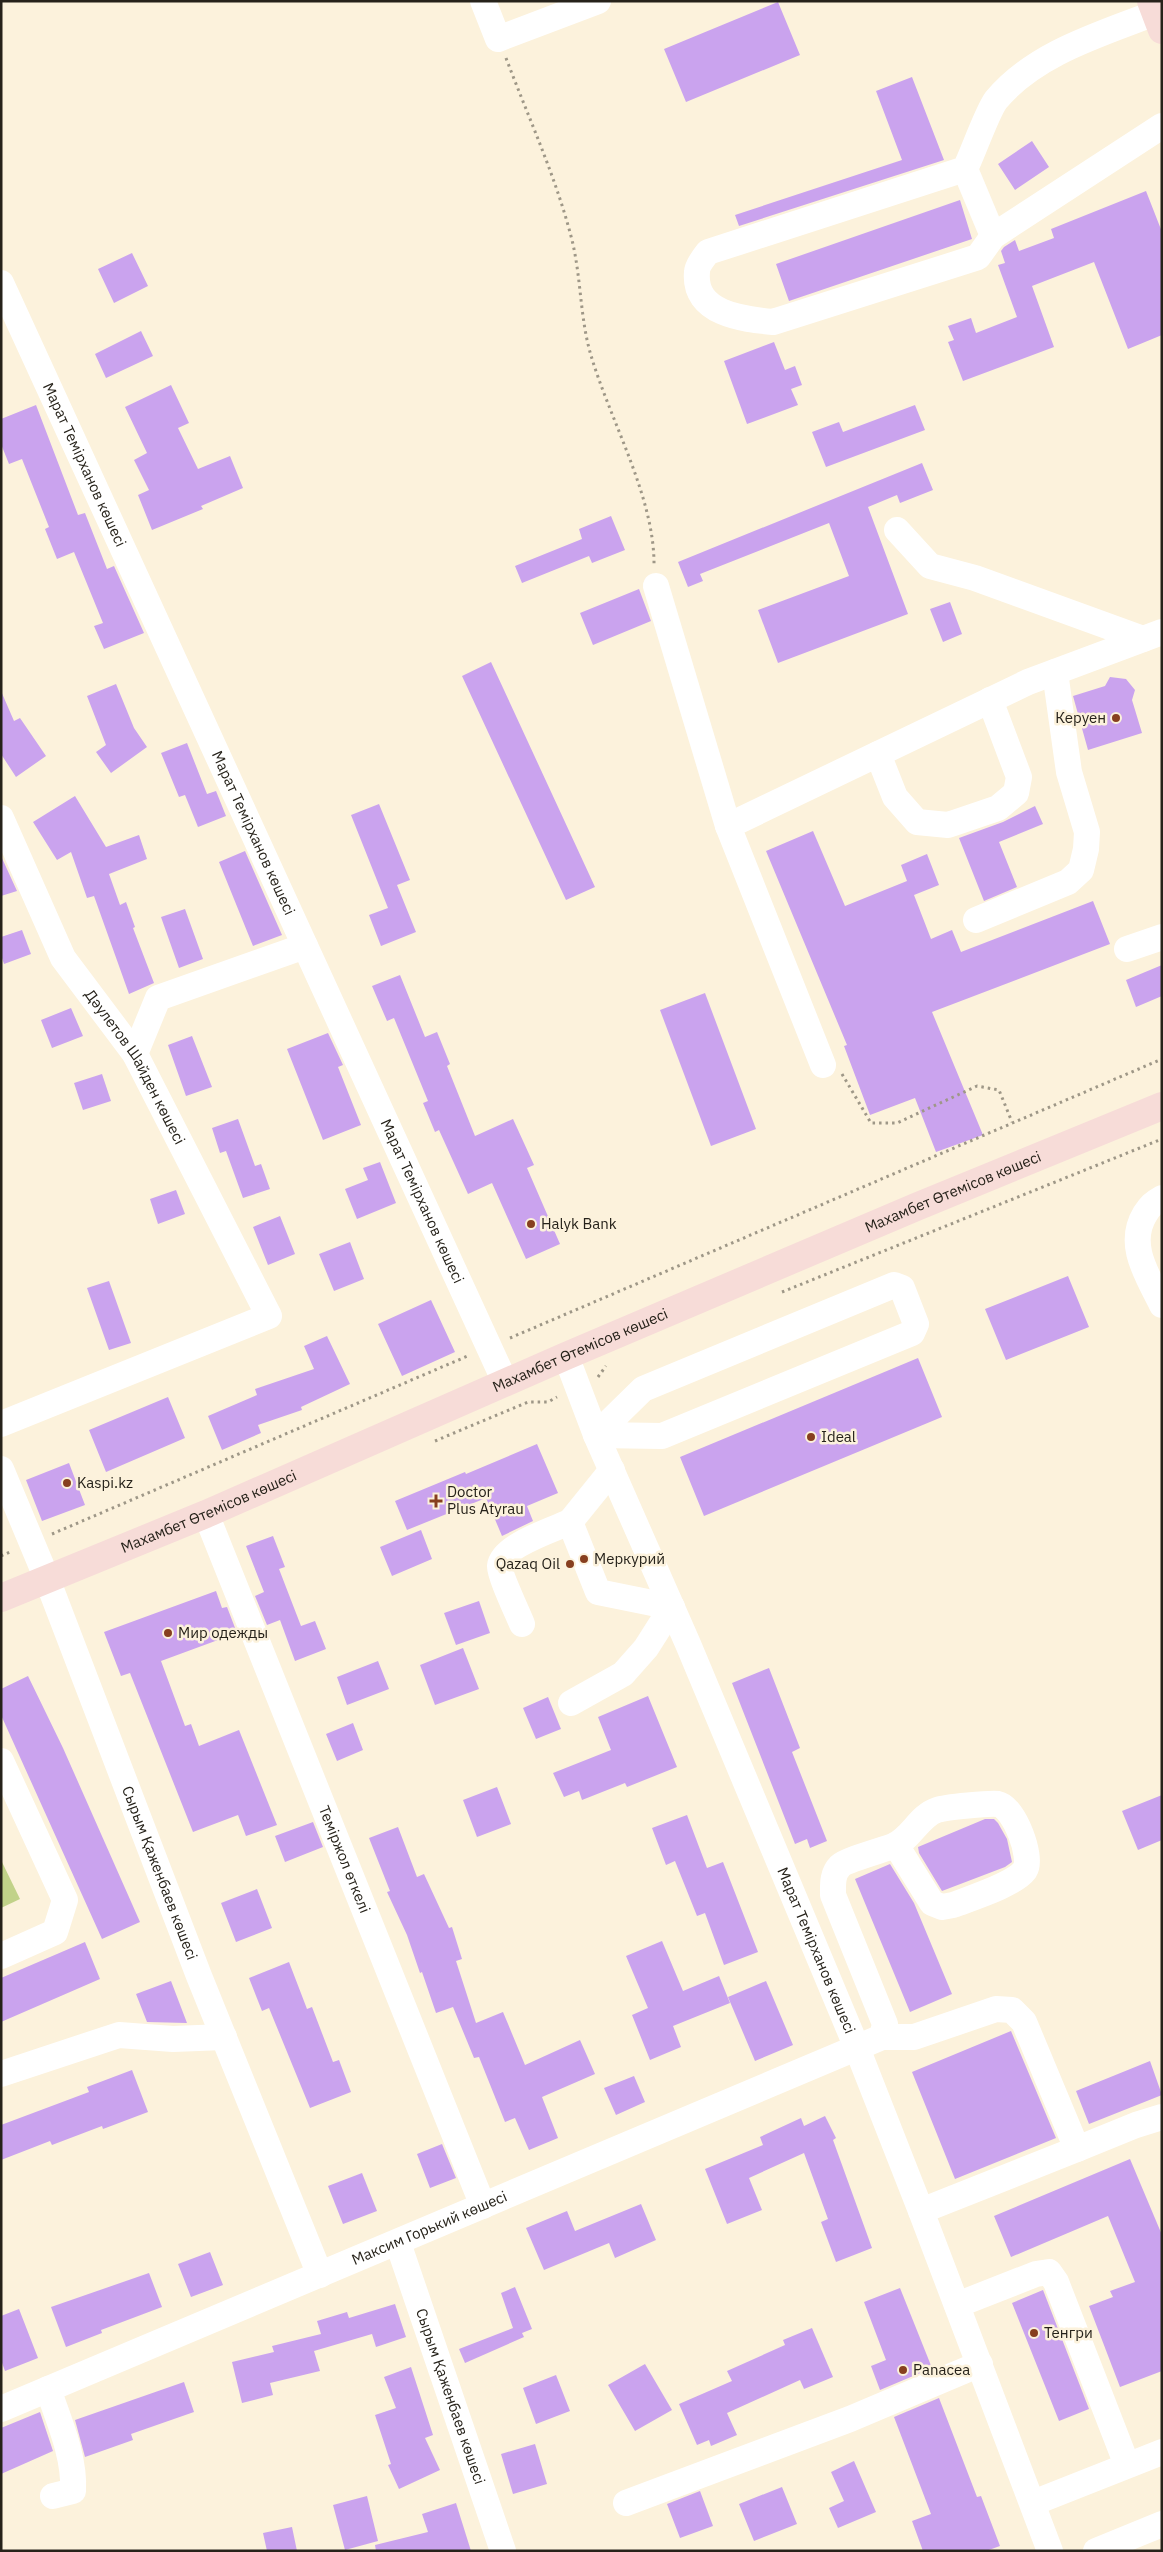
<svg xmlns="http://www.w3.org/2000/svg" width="1163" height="2552" viewBox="0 0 1163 2552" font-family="'IBM Plex Sans',sans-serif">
<rect width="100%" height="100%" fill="#fcf2dc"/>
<path fill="#c1d289" d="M1,1860L20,1899L1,1908Z"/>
<path fill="#caa3ee" d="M778,2L800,55L686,102L664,49Z
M912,77L944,160L739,226L735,215L902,160L876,91Z
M1032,141L1049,167L1015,190L998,164Z
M1146,191L1162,232V335L1128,349L1094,262L1032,286L1054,347L963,381L948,342L954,340L948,326L971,318L976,333L1017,317L998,265L1005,263L1001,251L1004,247L1015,240L1019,251L1054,238L1051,229Z
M960,200L972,239L789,301L776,264Z
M132,253L148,286L114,303L98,269Z
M141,331L153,356L106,378L95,354Z
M774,342L785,370L795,366L802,385L791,389L798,405L747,424L724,361Z
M171,385L189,423L178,428L198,469L230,456L243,488L201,506L203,509L152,530L138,495L149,490L134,460L147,453L125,407Z
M36,405L78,515L85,513L107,569L114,566L144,633L104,649L94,626L103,623L74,552L57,559L45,529L49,527L22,459L9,464L1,444V419Z
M915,405L925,430L826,467L812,432L839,422L843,432Z
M922,463L933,490L900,503L897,495L868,507L908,614L778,663L758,610L849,576L829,523L700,574L703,581L688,587L678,562Z
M611,516L625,550L592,563L589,556L522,583L515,566L582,539L579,529Z
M639,589L651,621L593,645L580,613Z
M950,602L962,634L943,642L930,609Z
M491,662L595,887L566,900L462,676Z
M1110,677L1126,679L1135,690L1132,700L1142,733L1088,750L1073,696L1105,686Z
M116,684L134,728L147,747L111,773L96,752L106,745L87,696Z
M1,691L14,721L20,718L46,756L16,777L1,754Z
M187,743L207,794L216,791L226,816L198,827L185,795L179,797L161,753Z
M75,796L106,847L139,835L147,859L109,874L120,905L126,902L135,927L133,928L154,983L129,994L94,896L87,898L71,852L57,860L33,822Z
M379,804L410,880L397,885L416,932L381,946L369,915L388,908L351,815Z
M1035,806L1043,824L999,842L1017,887L984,901L959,838L1003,822Z
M813,831L845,906L907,881L901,865L927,854L939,885L914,895L931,939L952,930L961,952L1093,901L1110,944L932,1012L983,1135L936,1152L915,1098L870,1115L844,1046L847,1045L766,851Z
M245,851L282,935L253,946L219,862Z
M1,856L17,891L1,896Z
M185,909L203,959L179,968L161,917Z
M22,930L31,954L4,964L1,955V937Z
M1162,965V996L1136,1007L1126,980Z
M400,975L425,1037L437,1032L450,1064L447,1066L475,1136L513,1119L534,1165L527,1168L560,1244L526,1259L492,1183L468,1194L439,1130L435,1132L423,1103L428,1101L394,1018L387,1021L372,986Z
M705,993L756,1129L711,1146L660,1010Z
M71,1008L83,1036L52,1048L41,1020Z
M328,1033L343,1065L338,1067L361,1125L323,1140L287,1049Z
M192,1036L212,1087L186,1096L168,1045Z
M102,1074L111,1101L83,1110L74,1083Z
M238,1119L255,1166L261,1164L270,1189L243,1198L226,1151L220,1153L212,1128Z
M380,1162L396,1203L357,1219L345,1189L368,1180L363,1168Z
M176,1190L185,1214L158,1224L150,1199Z
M280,1216L295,1254L268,1265L253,1227Z
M350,1242L364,1279L334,1291L319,1254Z
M1068,1276L1089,1327L1006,1360L985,1309Z
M109,1281L131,1343L109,1350L87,1288Z
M431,1300L455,1352L402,1376L378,1324Z
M327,1336L350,1384L301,1407L302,1410L258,1425L261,1433L222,1450L208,1416L257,1395L255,1389L314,1369L304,1346Z
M918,1358L942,1417L704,1516L680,1457Z
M168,1397L185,1438L106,1472L89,1430Z
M537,1444L558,1493L527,1506L533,1521L502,1536L486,1498L407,1530L395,1501L465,1472L466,1474Z
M69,1463L85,1505L42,1521L26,1480Z
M421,1530L432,1559L392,1576L380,1547Z
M273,1536L285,1567L279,1569L301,1626L315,1621L326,1649L295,1661L280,1620L267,1625L255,1596L264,1592L246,1546Z
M216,1591L222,1608L227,1607L237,1633L161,1661L185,1726L191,1724L199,1746L239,1730L277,1825L246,1836L238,1815L193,1832L130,1673L121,1676L104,1632Z
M479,1601L490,1633L456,1645L444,1613Z
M463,1648L479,1689L435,1705L420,1665Z
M378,1661L389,1689L347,1705L337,1677Z
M769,1668L800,1748L792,1752L827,1841L810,1848L807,1839L795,1844L732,1683Z
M28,1676L63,1748L140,1922L102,1939L1,1715V1689Z
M648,1696L677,1767L627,1787L625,1783L582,1800L579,1791L564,1797L553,1773L611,1750L598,1717Z
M548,1697L561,1729L536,1739L523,1708Z
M353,1723L363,1750L337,1761L326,1734Z
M497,1787L511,1824L477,1837L463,1800Z
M1162,1795V1840L1138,1850L1122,1811Z
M687,1815L707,1868L723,1862L758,1952L724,1965L705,1913L697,1916L675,1861L666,1865L652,1828Z
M985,1819H994L998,1823L1007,1839L1012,1862L1005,1867L942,1891L919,1853L918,1847Z
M313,1822L323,1847L285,1862L275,1836Z
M398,1827L417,1877L424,1874L449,1928L452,1927L462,1959L456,1961L476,2023L503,2012L525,2065L580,2040L595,2074L542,2097L558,2138L529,2150L515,2118L505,2122L479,2057L474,2058L453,2007L436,2013L422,1972L420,1973L407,1935L387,1892L390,1891L369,1838Z
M890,1864L914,1903L952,1994L910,2012L855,1879Z
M257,1889L272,1928L236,1942L221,1903Z
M662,1941L683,1991L719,1976L730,2003L673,2026L681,2047L650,2060L632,2015L648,2008L626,1956Z
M85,1942L100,1979L1,2022V1978Z
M289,1962L307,2009L312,2007L333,2062L339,2060L351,2092L310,2108L269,2008L262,2011L249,1978Z
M171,1981L187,2023L147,2022L136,1994Z
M766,1981L793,2045L755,2061L728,1997Z
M1011,2031L1056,2138L955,2179L912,2072Z
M1150,2061L1162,2095L1089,2124L1076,2091Z
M132,2070L148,2112L103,2129L102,2126L52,2145L50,2141L1,2160V2125L89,2092L87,2087Z
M634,2076L645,2102L616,2115L604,2088Z
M825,2116L836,2138L833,2140L872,2248L836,2262L821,2222L828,2219L804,2153L749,2178L762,2210L727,2224L705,2169L763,2145L760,2137L801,2118L804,2126Z
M442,2144L456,2178L430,2188L417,2154Z
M1130,2159L1162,2235V2371L1120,2387L1089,2306L1113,2297L1110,2291L1135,2282L1108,2216L1011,2257L994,2216Z
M362,2173L377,2211L343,2224L328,2186Z
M641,2204L656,2240L615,2258L609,2243L544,2270L526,2228L567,2211L575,2231Z
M210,2252L223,2285L191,2297L178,2264Z
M149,2273L162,2307L101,2330L102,2333L66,2347L51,2307Z
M515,2287L532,2329L522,2333L524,2337L465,2363L459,2349L513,2328L501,2293Z
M900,2288L932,2368L880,2390L871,2366L886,2360L864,2302Z
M1043,2290L1089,2409L1059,2421L1012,2303Z
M395,2304L406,2337L376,2347L372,2334L314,2351L320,2371L270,2383L273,2395L242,2403L232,2362L274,2352L272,2346L321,2334L317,2321L347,2312L349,2318Z
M19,2309L38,2358L5,2371L1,2360V2316Z
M812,2328L833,2377L804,2389L800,2380L727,2413L737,2435L711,2446L709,2440L697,2445L679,2404L732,2381L727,2371L785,2345L783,2340Z
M645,2364L672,2410L635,2431L608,2385Z
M411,2367L433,2435L425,2438L440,2470L399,2489L388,2465L391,2464L375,2415L396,2408L384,2377Z
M556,2375L570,2411L536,2424L523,2388Z
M184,2382L194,2412L131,2434L133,2440L85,2457L75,2420Z
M939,2398L977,2497L981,2496L1000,2546L986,2551H923L912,2521L931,2514L894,2417Z
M40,2412L53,2451L1,2474V2428Z
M535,2444L547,2484L513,2494L501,2454Z
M854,2461L876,2512L838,2528L829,2508L844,2501L831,2472Z
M782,2487L797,2524L754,2541L739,2504Z
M700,2491L713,2526L680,2538L667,2504Z
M367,2496L378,2541L345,2550L333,2505Z
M456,2503L471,2551H376L375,2545L428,2532L422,2514Z
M292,2527L297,2551H267L263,2533Z"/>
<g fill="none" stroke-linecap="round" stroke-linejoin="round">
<path stroke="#9e9787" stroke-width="3" stroke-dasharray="2.5 4" stroke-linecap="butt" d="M506,58C529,119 556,177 572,240C581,277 580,316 590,352C609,419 655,497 654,566
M842,1074L871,1123H897L977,1086L999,1090L1012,1122
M782,1292L1162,1139
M510,1338L1162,1059
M598,1377L606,1366
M435,1441L528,1402H548L557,1397
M52,1534L470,1355
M1,1556L12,1551"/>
<g stroke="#fff" stroke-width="26">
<path d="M483,1L498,39L598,1"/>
<path d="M1155,13C1101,34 1035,53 996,100C987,112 973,153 965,169L708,252C704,257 697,266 697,272C693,314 743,319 773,322L978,257L993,236L1162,126"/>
<path d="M965,169L993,236"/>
<path id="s1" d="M1,283L505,1382"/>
<path d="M897,530L930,566L975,578L1143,639"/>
<path d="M656,586L728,826"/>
<path d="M878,754L895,797L917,822L948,825L998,808L1016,793L1019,777L990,700"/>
<path id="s2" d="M1,818L63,958L135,1054L269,1316L1,1424"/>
<path d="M976,920L1068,882L1081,870L1086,849L1087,832L1069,772L1055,672"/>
<path d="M1127,949L1162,937"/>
<path d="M135,1054L158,998L305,946"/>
<path d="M823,1065L728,826L1028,682L1162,632"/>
<path d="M1162,1198C1153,1203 1150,1206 1145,1214C1126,1245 1148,1276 1162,1305"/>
<path d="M894,1285L902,1288L916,1324L912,1333L662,1436L596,1435L643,1389Z"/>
<path id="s3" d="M566,1356L596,1435L688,1644L857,2048L921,2211L1050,2551"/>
<path id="s4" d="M1,1469L47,1579L199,1976L320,2275"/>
<path id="s5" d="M206,1514L483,2206"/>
<path d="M522,1624C518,1614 499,1574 500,1566C502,1546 552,1530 570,1522"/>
<path d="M571,1703L623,1674L646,1648L672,1607L598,1592L570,1522L612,1470"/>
<path d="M1,1761L65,1900L55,1932L1,1956"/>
<path d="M882,2037L885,2024L833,1895C833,1885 832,1874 840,1866C846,1860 883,1850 893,1846C911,1839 919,1816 937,1810C946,1807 990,1803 998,1804C1014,1807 1033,1857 1025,1870C1014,1885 971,1898 953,1905L942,1907L932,1903L896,1845"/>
<path d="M1,2074L119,2035L173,2039L224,2037"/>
<path d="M921,2211L1077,2149"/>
<path id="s6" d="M398,2243L503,2551"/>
<path d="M957,2305L1036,2274L1049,2272L1056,2282L1127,2465"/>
<path d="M48,2389C59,2421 75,2457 73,2491L53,2496"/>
<path id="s7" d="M1,2409L882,2037H914L996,2009L1012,2010L1024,2022L1077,2149L1136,2125L1162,2117"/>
<path d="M626,2503L850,2419L980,2364"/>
<path d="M1033,2503L1162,2452"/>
<path d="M1096,2551L1162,2524"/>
</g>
<g stroke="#f7dcd8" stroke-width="28">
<path d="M1151,1L1162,30"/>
<path id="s8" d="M1,1598L206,1514L566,1356L916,1207L1162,1106"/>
</g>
</g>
<g fill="#873f1f" stroke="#fcf2dc" stroke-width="2">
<circle cx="1116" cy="718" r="5"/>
<circle cx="531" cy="1224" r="5"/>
<circle cx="811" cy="1437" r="5"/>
<circle cx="67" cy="1483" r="5"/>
<path d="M433.5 1493.5h5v5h5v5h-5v5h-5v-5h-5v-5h5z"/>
<circle cx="584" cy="1559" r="5"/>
<circle cx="570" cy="1564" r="5"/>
<circle cx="168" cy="1633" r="5"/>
<circle cx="1034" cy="2333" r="5"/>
<circle cx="903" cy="2370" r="5"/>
</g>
<g text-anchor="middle" stroke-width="5" stroke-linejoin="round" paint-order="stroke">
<g font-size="15" fill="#26221a" stroke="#fcf2dc">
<text dy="5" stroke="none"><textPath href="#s1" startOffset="200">Марат Темірханов көшесі</textPath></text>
<text dy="5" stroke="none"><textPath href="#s1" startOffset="605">Марат Темірханов көшесі</textPath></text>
<text dy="5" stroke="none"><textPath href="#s2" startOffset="284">Дәулетов Шайден көшесі</textPath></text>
<text dy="5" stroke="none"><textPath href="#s8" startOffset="1035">Махамбет Өтемісов көшесі</textPath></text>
<text dy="5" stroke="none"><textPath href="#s1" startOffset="1010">Марат Темірханов көшесі</textPath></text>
<text dy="5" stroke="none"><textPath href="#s8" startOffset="630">Махамбет Өтемісов көшесі</textPath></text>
<text dy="5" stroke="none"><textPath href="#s8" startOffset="225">Махамбет Өтемісов көшесі</textPath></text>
<text dy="5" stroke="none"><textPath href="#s5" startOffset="372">Теміржол өткелі</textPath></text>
<text dy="5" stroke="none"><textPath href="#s4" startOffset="434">Сырым Қаженбаев көшесі</textPath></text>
<text dy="5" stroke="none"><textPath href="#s3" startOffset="645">Марат Темірханов көшесі</textPath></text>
<text dy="5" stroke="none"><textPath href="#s7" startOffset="465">Максим Горький көшесі</textPath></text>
<text dy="5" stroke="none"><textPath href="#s6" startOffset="162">Сырым Қаженбаев көшесі</textPath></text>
</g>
<g font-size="15" fill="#26221a" stroke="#fcf2dc" text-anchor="start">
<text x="1106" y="723" text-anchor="end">Керуен</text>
<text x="541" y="1229">Halyk Bank</text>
<text x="821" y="1442">Ideal</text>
<text x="77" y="1488">Kaspi.kz</text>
<text x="447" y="1497">Doctor<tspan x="447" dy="17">Plus Atyrau</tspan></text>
<text x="594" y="1564">Меркурий</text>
<text x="560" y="1569" text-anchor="end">Qazaq Oil</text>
<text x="178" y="1638">Мир одежды</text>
<text x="1044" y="2338">Тенгри</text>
<text x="913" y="2375">Panacea</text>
</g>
</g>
<rect width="1163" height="2552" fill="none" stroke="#26221a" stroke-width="5"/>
</svg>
